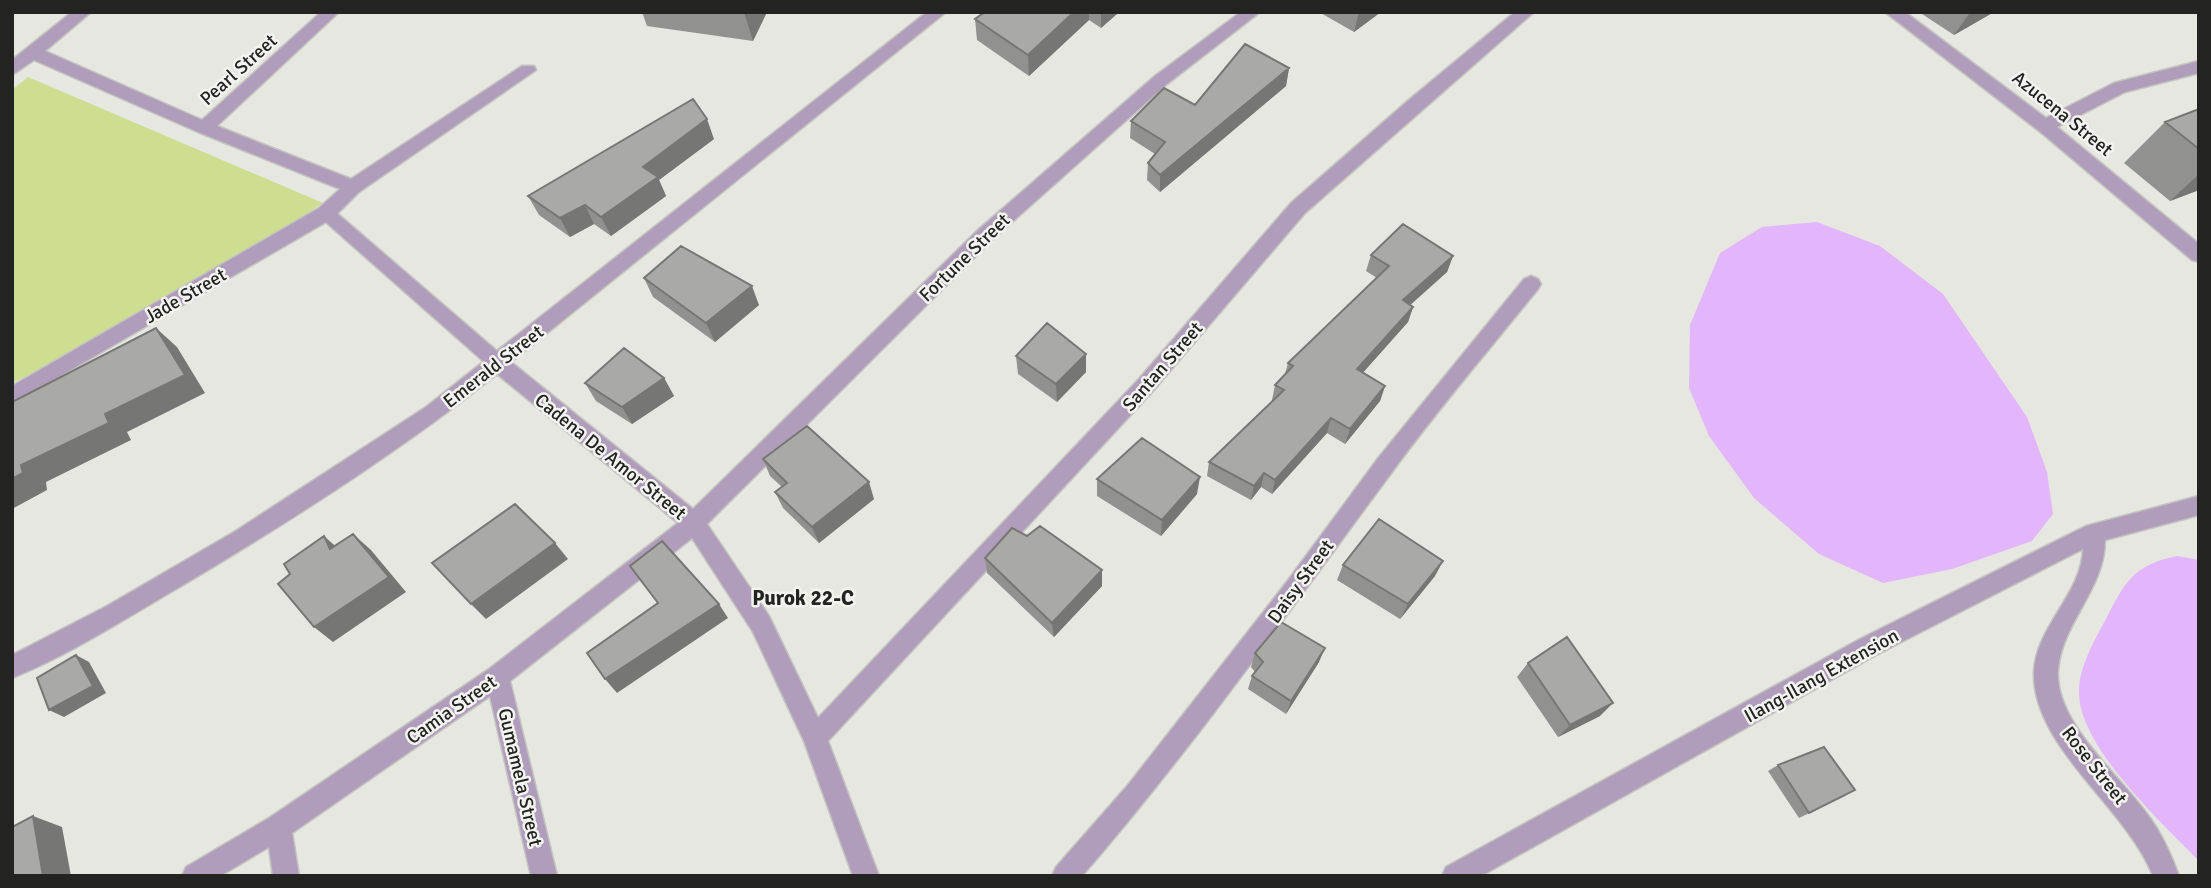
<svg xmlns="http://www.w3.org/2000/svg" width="2211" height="888" viewBox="0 0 2211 888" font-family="Signika,sans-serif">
<rect width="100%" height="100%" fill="#e6e7e1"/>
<path fill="#cdde91" d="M28,77L323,203C224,268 120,331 12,383V90Z"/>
<path fill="#e3b6fb" d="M1817,222L1880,246L1943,294L2027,417L2047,472L2053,514L2032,541L1952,569L1883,583L1819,554L1754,498L1709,436L1689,388L1690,325L1720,253L1762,227Z
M2177,556L2199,560V861C2162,823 2081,749 2079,694C2078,669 2094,641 2106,619C2125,582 2133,565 2177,556Z"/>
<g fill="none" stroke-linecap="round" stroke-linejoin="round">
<defs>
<path id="service" d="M326,207L332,209L505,358L507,363L505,368H491L320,217L318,213Z"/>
<path id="minor" d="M72,12H91L45,51L202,120L321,12H339L217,126L351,179L522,66H534L536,70L359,192L333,218L12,404V386L319,208L340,189L198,132L34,60L12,75V60Z
M927,12H946L511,362L693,509L978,230L1155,76L1241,12H1260L1167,84L992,240L707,524L769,616L818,718L1138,380L1291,203L1410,99L1515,12H1534L1305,213L1152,392L828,741L879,876H853L804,741L753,632L692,538L510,681L557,876H531L490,696L292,833L299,876H273L269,847L220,876H182L186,867L269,818L489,669L678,523L497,374C395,455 283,526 171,592C120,622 67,656 12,678V655L107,606L234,532L426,407Z
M1885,12H1905L2046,118L2114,83L2199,61V73L2125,92L2057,127L2199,244V262L2192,260L2043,134Z
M1531,276L1538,279L1541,284L1538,289C1489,350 1438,409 1392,472C1291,608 1194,747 1082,876H1052L1056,867L1128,785L1286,583L1379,457L1524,279Z
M2199,496V515L2105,540C2105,589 2062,622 2058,670C2054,723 2122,777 2150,818C2163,836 2171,855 2179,876H2153C2127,808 2032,747 2034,672C2036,626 2082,594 2083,549L1876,655L1481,876H1442L1446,867L1860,639L2086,526Z"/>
</defs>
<use href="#service" stroke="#c3c4bf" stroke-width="3"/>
<use href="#minor" stroke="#c3c4bf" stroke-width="3"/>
<use href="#service" fill="#b09dbb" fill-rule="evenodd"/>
<use href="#minor" fill="#b09dbb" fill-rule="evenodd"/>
</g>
<path fill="#91928e" d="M642,12H767L753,41L647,26Z
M985,12H1121L1118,13L1101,28L1089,20L1029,76L977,40L975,19Z
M1319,12H1381L1354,32Z
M1919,12H1994L1954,35Z
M1289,68L1286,86L1160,192L1147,180L1148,163L1155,154L1130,138L1131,121L1195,105Z
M2199,109V190L2170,201L2124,163L2165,122Z
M714,139L659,180L666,196L611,236L594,224L570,237L539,215L528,196Z
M1371,255L1453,256L1447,272L1410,305L1413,307L1408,322L1363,372L1385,386L1380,401L1345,444L1327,433L1272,494L1261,487L1251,500L1207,476L1209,462L1273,401L1272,400L1275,385L1285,374L1288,363L1377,278L1366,271Z
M644,278L759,305L715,342L653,297Z
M1086,354V372L1057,402L1018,374L1016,356Z
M664,378L674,396L632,424L596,401L585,383Z
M763,459L874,499L819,543L783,508L775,492L782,487L770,476Z
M1097,479L1197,494L1161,536L1097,496Z
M1027,536L1102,570V586L1054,637L987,573L985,558Z
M1343,565L1435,576L1400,619L1337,580Z
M1255,653L1319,662L1286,714L1248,689L1252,676L1255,672L1251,667Z
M1528,663L1600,716L1558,737L1517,677Z
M1778,765L1845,796L1799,818L1768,771Z"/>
<path fill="#767774" d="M744,12H767L753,41Z
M1074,12H1089V20L1029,76L1028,55Z
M1101,12H1121L1118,13L1101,28Z
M1359,12H1381L1354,32Z
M1973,12H1994L1954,35L1969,14Z
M1289,68L1286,86L1160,192V175Z
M707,119L714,139L659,180L666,196L611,236L601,217L643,167Z
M2199,174V190L2170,201Z
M585,205L594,224L570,237L560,218Z
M1453,256L1447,272L1398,316L1403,300Z
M752,286L759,305L715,342L706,323Z
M1413,307L1408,322L1353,384L1357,369Z
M156,328L177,347L205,393L127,432L131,440L46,482L47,490L12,509V479L21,465L105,414Z
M1086,354V372L1057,402L1056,384Z
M664,378L674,396L632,424L622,407Z
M1385,386L1380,401L1345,444L1350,429Z
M1331,418L1327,433L1272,494L1275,480Z
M1264,473L1261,487L1251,500L1254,486Z
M1200,477L1197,494L1161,536L1162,520Z
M869,482L874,499L819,543L812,527Z
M353,534L371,550L406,592L333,642L314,627Z
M324,536L342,552L330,549Z
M555,543L568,559L486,619L471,604Z
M1443,561L1435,576L1400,619L1408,604Z
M1102,570V586L1054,637L1052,623Z
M719,604L728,618L617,693L605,679Z
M1325,648L1319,662L1286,714L1291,701Z
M76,655L89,662L106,693L64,717L49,710Z
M1613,703L1600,716L1558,737L1570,725Z
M33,816L62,827L71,876H43Z"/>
<path fill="#a9aaa5" stroke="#767774" stroke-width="2" d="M985,12H1074L1028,55L975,19Z
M1245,44L1289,68L1160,175L1148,163L1165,142L1131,121L1164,88L1195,105Z
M693,99L707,119L643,167L658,177L601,217L585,205L560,218L528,196Z
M2199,109V149L2165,122Z
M1403,224L1453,256L1403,300L1413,307L1357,369L1385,386L1350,429L1331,418L1275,480L1264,473L1254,486L1209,462L1284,390L1275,385L1293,366L1288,363L1389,266L1371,255Z
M681,246L752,286L706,323L644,278Z
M1047,323L1086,354L1056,384L1016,356Z
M156,328L185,375L105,414L109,423L21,465L23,473L12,479V402Z
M624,348L664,378L622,407L585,383Z
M807,426L869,482L812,527L775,492L787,483L763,459Z
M1142,438L1200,477L1162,520L1097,479Z
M515,504L555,543L471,604L432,563Z
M1379,519L1443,561L1408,604L1343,565Z
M1040,526L1102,570L1052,623L985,558L1012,528L1027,536Z
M353,534L389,577L314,627L278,584L290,574L284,564L324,536L330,549Z
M662,541L719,604L605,679L587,653L658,603L630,566Z
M1281,622L1325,648L1291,701L1252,676L1263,662L1255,653Z
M1567,637L1613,703L1570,725L1528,663Z
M76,655L93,686L49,710L37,678Z
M1824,747L1855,790L1809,813L1778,765Z
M33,816L43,876H12V827Z"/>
<g text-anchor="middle" stroke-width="5" stroke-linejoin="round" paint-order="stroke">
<g font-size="19" fill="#232422" stroke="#f3f4ef">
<text transform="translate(238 69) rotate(-42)" y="7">Pearl Street</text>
<text transform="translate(2063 113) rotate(39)" y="7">Azucena Street</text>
<text transform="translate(964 257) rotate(-44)" y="7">Fortune Street</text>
<text transform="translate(185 295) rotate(-30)" y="7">Jade Street</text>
<text transform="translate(493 366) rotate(-38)" y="7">Emerald Street</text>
<text transform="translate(1162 366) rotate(-49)" y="7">Santan Street</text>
<text transform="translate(611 456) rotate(39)" y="7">Cadena De Amor Street</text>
<text transform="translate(1300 581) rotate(-54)" y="7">Daisy Street</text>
<text transform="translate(1821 675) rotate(-29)" y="7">Ilang-Ilang Extension</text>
<text transform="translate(451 709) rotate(-35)" y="7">Camia Street</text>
<text transform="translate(2095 765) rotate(52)" y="7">Rose Street</text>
<text transform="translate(521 777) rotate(77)" y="7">Gumamela Street</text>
</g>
<g font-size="21" font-weight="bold" fill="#232422" stroke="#f3f4ef">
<text x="803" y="605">Purok 22-C</text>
</g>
</g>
<rect width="2211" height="888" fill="none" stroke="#232422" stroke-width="28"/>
</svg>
